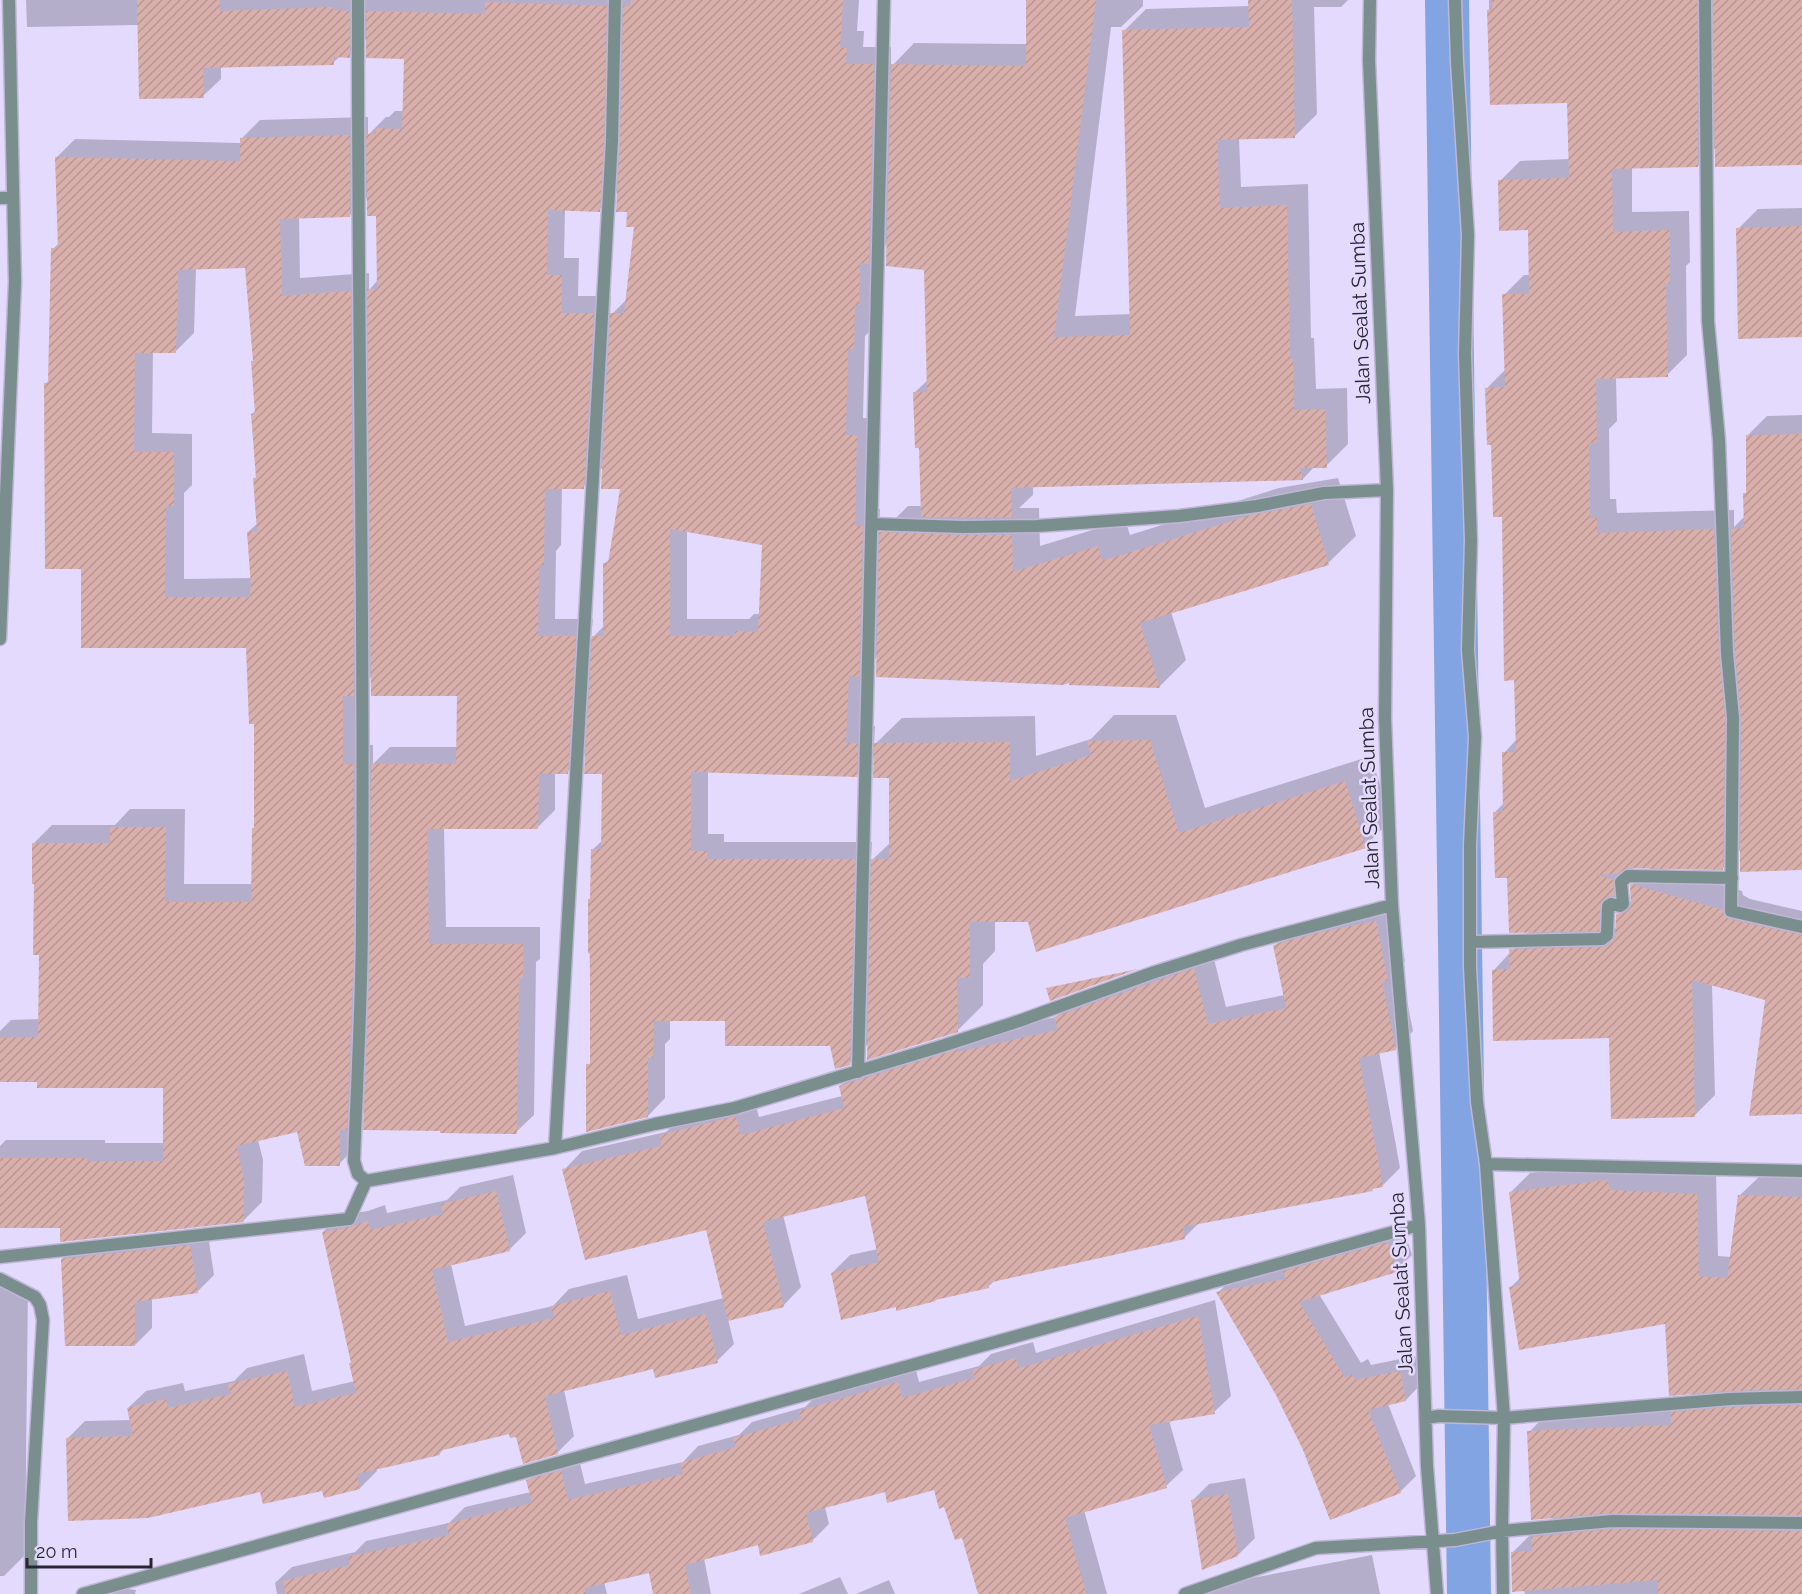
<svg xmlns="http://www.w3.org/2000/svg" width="1802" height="1594" viewBox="0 0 1802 1594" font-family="Raleway,sans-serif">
<defs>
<pattern id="building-hatch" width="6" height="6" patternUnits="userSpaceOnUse" patternTransform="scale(1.5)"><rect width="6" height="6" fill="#d9afac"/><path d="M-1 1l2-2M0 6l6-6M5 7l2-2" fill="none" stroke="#ba9694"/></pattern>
</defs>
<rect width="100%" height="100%" fill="#e3dafe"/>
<path fill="#0003" fill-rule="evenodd" d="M26,0H859L857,31H864L863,47H891V67L914,43L1027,44V0H1143V6L1121,27H1111L1075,316L1131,314L1124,31L1146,9L1250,6V0H1348L1341,7H1314L1317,114L1295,136L1239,138L1241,187L1308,184L1311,338H1314L1316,389L1347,388L1348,444L1326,466H1315L1303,479L1033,485V495L1019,508H1039L1040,546L1125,520L1130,535L1279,488L1338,478L1356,536L1328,563L1171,612L1186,660L1159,687L1070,681L878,656L865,669L863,726H875L874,745L902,718L1035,716L1036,756L1091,739L1114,715H1176L1205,808L1371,756L1391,820L1365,846L1029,920L995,921V951L983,964V1005L957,1031L868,1044L849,1064L831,1044L726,1020H670V1039L665,1044V1098L648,1116L588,1065L591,1062L589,899L592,897V850L603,840L604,772L587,752L567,772H555V810L537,828H444L446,927H540V959L536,962L534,1115L516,1132L442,1129L366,1109L358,1117V1145L339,1164L299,1131L258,1140L263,1160L262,1202L243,1221L61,1226H0V1146L6,1140H105V1143H165V1086L0,1080V1031L11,1020L40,1019L41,953L33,844L52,825H115L130,809H185L184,884H253L255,827V722L247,647L83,567L46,383L50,380L53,249L59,243L56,158L75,139L241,143V139L260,120L368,117V135L386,117H389L395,111H404L406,57L368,37L349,56H340L333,63L221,66V79L203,96L139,25L27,27ZM619,190L635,226L627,299L610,316L611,296H578L579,258H564L565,209L599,210ZM368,197L378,215V280L369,290V273L300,278L299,217L350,215ZM888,243L926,269L929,379L914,393L921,447L922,506H908L879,535L880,509L872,508L874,418H863L865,336L871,330L877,254ZM247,267L255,359L256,410L252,414L258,476L255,478L258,523L248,532L252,578L184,579V493L192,485V434L152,433L153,351L175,352L194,333L196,268ZM603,467L622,487L611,558L604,564V626L591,639L593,619H555L556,551L561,545L562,487H583ZM687,531L764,543L761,614H754L749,619H687ZM372,676L458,694V747H390L373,764V745H361V687ZM875,757L890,777L891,842L871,861L872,842H724V834H708V771L856,776Z
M1489,0H1802V163L1716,147L1698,166L1632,167V212L1689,211L1690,262L1686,266L1687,355L1667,375L1616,377L1617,421L1609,429L1610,499H1616L1617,513L1734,510V527L1745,516V494L1748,491L1747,436L1767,416L1802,415V869L1741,849L1723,868H1663L1742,891L1743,895L1750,899L1802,911V1113L1766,999L1712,984L1715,1095L1695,1115L1610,1037L1494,970L1530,931L1508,876L1494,813L1505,802L1504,753L1517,739L1516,679L1504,515L1493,444L1487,388L1506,369L1504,295L1524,275H1530L1529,228L1500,181L1520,161L1570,159L1569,101L1489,46ZM1633,866L1651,867L1631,886L1632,900L1618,914L1620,888L1633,875ZM1618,910L1617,928H1599Z
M1802,208V336L1738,229L1758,209Z
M1394,904L1405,961L1400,966L1413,1031L1395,1049L1379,1052L1400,1168L1382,1186L1372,1189L1200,1222L1185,1237L995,1280L988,1287L937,1298L935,1300L897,1305L832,1273L850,1255L878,1249L866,1194L783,1215L801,1287L783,1306L728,1319L734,1344L717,1361L654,1367L564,1390L574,1436L557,1453L511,1432L445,1448L439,1454L376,1468L377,1471L360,1488L261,1490L68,1438L85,1421L131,1420L128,1408L146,1391L183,1383L185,1391L234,1381L247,1368L304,1354L312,1391L355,1381L352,1362L323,1232L340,1215L368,1211L385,1205L387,1213L447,1200L460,1187L513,1175L526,1233L509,1250L451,1264L465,1326L553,1306L569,1289L627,1275L638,1319L724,1298L707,1228L564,1170L582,1151L666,1132L680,1118L754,1099L759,1117L842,1096L840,1086L859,1068L976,1035L1056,1017L1074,999L1212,951L1226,1007L1284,995L1275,946L1293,927Z
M1627,1160L1629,1171L1716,1174L1718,1256L1731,1257L1739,1196L1760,1176L1802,1177V1594H1525L1512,1553L1532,1533L1538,1532L1554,1517L1529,1432L1549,1412L1679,1406L1693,1392L1666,1323L1510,1288L1521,1277L1510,1193L1530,1173Z
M1403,1227L1412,1255L1396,1271L1319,1294L1361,1363L1368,1359L1371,1365L1415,1356L1421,1384L1406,1400L1388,1404L1416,1476L1400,1492L1304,1449L1277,1394L1218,1293L1233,1277Z
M207,1228L214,1275L197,1292L152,1298V1328L135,1345L62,1259L79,1242Z
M0,1286L28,1287L25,1555L4,1576H0Z
M1215,1300L1231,1396L1214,1412L1169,1420L1183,1470L1166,1486L1084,1510L1107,1594H979L963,1536L935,1488L886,1490L825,1507L829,1524L812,1541L759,1543L704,1558L711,1594H654L650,1572L604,1582L607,1594H277L275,1583L292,1567L355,1552L366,1541L449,1523L465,1507L531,1492L528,1481L545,1464L578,1455L585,1484L683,1462L698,1446L739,1435L752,1422L805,1407L817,1395L915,1366L919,1382L979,1366L991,1354L1033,1342L1036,1353Z
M1245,1478L1255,1538L1238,1555L1192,1501L1209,1484Z
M1372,1555L1380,1594H1185L1205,1587Z
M840,1577L848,1594H799Z
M889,1580L895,1594H856Z
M103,1586L136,1590L135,1594H95Z"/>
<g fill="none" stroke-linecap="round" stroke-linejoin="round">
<path stroke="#83a4e3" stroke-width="44" d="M1447,0L1469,1594"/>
</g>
<path fill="url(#building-hatch)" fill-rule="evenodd" d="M137,0H220V11L333,7V10L350,11V58L334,57V65L203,68L204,98L139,99Z
M631,0H843L840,48H847L846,64H874L869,264L860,263L859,305H855L854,349H848L846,435H857L855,526H863L859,677L849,676L846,743H858L857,777L691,772V851H707V859H855L850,1065L835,1069L830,1046H725V1021H654L653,1058H648V1117L586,1132V1064H590V953H588V899H590L591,849H601L602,774H584L592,636H603V563H608L620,489H601L610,313H624L634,227H626L627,212H616L620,140L623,6H630ZM670,529L762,545L758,632L735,631V636H670Z
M1026,0H1096L1054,337L1130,335L1122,30L1249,27L1248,0H1292L1295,138L1217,140L1220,208L1287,205L1290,359H1293L1294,410L1325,409L1327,468H1300L1303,480L1011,488L1012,518L921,517L919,448H915L913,392H927L924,270L886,266L891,64L1026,66Z
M1492,0H1697L1698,167L1612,169L1613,232L1670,230V284H1666L1668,377L1596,379L1597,442L1589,443L1590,518H1597V533L1714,529L1719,654L1725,718L1723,870L1628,868L1617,874L1596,875L1613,879L1614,896L1607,897L1601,902L1599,931L1509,933L1507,878H1495L1493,812H1503L1502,752H1516L1514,680L1504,681L1502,517H1493L1491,445H1487L1485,388L1505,387L1502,294H1529L1528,230L1499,231L1498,180L1569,178L1567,103L1490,105L1487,10H1492Z
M1713,0H1802V165L1715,167Z
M485,2L607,6L604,140L600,212L548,210L547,275H562L561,313H594L584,489H545L544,565H539L538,636H576L568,774H539L538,829H427L429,944H523V978H519L517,1134L440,1133V1131L363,1130L369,978L371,764H456L457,696H371L367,289H377L376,216H367L366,134H376V128L402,129L404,59L366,58V11L485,14Z
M350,135V217L280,219L282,296L351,291L354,696H343V764H354V947L347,1130H340V1166H305L297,1132L237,1146L244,1180V1222L60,1242V1228H0V1158H87V1161H163V1088H37V1082H0V1038L38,1037L39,955H33L34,884H32V843H110V827H166L165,902H251L252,828H254V724H249L246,648H81V569H45L44,383H48L51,248H58L55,157L240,161V138ZM245,268L253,361H251L255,413L251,414L256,478H253L257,531L247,532L251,587H250V597H165L166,506H174V452H134L135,353H176L178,270Z
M1802,226V337L1738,339L1736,228Z
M1802,434V870L1740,872L1741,717L1735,652L1731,529L1744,528L1743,493H1746V435Z
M1311,504L1329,565L1140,623L1160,688L1069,685V683L1063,685L876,677L879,532L963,535H1012L1013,572L1098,546L1102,561L1251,515Z
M1150,740L1179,833L1345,781L1366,848L1036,952L1028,922H970V978H957L958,1032L867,1060L871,859H889V778H873L874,743L1010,742V781L1091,755L1087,741Z
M1631,884L1723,910L1724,915L1729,919L1802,935V1114L1749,1116L1765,1000L1692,980L1695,1117L1611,1119L1609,1038L1493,1041L1492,970L1510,969L1509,949L1602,947L1607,946L1615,938L1616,914L1624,913L1631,907L1630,885Z
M1376,921L1388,980L1382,982L1396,1050L1359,1058L1383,1187L1372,1189L1373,1191L1183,1227L1185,1239L988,1283L989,1288L935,1300L936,1301L896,1311V1307L841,1320L831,1273L879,1262L865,1196L763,1222L784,1307L728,1321L706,1230L585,1260L562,1169L661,1146L660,1135L736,1116L741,1135L844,1108L839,1086L958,1049V1052L1058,1030L1054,1017L1194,968L1208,1024L1286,1008L1273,945L1321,932Z
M1138,969L1050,1001L1046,988Z
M1608,1180L1609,1190L1697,1194L1699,1276L1727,1278L1738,1195L1802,1197V1389L1729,1391L1669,1396L1665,1324L1519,1350L1509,1287L1520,1285L1509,1192Z
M496,1191L510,1251L432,1270L448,1342L554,1318L551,1306L610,1291L621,1335L706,1314L718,1363L655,1378L653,1369L545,1396L558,1454L523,1464L516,1437L510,1438L509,1434L439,1451L440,1455L357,1474L360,1489L324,1498L322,1491L263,1504L260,1492L148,1518L68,1521L66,1438L133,1436L127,1408L166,1399L168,1408L231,1394L228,1384L287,1371L295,1407L356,1393L349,1363H351L322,1232L350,1227L368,1221L370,1230L443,1214L441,1204Z
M1388,1242L1397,1272L1299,1302L1345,1378L1352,1374L1355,1380L1400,1371L1406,1401L1368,1410L1401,1493L1330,1520L1303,1450L1276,1395L1216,1292L1285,1279L1287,1282L1283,1271Z
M190,1245L198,1293L135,1302V1346H65L61,1259Z
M1198,1316L1215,1414L1149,1425L1167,1488L1065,1518L1086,1594H978L962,1538L955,1540L944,1507L939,1509L934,1490L887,1503L885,1492L806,1513L813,1542L760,1556L758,1545L685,1565L691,1594H653L649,1573L585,1588L586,1594H285L283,1581L350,1565L348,1557L449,1535L446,1524L532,1503L526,1480L561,1470L568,1500L683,1474L680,1463L736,1447L733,1438L801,1419L799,1411L898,1382L902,1398L975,1378L972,1370L1016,1358L1019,1368Z
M1802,1405V1515L1612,1513L1531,1520L1527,1431L1671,1425V1412L1730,1407Z
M1228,1494L1238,1556L1202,1570L1191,1500Z
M1612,1529L1802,1531V1594H1658V1580L1512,1592L1511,1552L1532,1551L1531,1537Z"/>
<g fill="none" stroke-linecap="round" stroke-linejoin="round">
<defs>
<path id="street" d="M358,0C357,305 365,611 362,916C362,998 357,1079 354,1161L358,1174L366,1181
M1370,0L1369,60L1387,490L1385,718L1392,905L1419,1225L1427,1466L1437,1594
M1455,0L1457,62L1468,235L1465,354L1471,541L1468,650L1475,737L1470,845V967L1477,1102L1486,1164L1504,1418L1502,1531L1503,1594
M1705,0L1708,321L1719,440L1727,653L1733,718L1731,911L1802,927
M0,198H13
M872,524L963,527L1037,526L1179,516L1257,506L1324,493L1387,490
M0,639L15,282L9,0
M1471,942L1602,939L1607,935L1608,906L1611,904L1620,906L1623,904L1621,882L1628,876L1732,878
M858,1072L884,0
M555,1148L612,140L615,0
M1486,1164L1802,1171
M366,1181L555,1148L655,1124L735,1108L942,1046L1019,1021L1152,973L1241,945L1392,905
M0,1257L349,1219L366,1181
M0,1279L35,1297L40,1305L43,1320L31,1522V1594
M1426,1418L1439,1416L1504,1418L1730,1399L1802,1397
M83,1594L1419,1225
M1185,1594L1316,1548L1455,1540L1502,1531L1612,1521L1802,1523"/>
</defs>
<use href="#street" stroke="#beb6d5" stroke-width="15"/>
<use href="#street" stroke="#7b8e8e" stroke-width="12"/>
</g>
<g text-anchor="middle" stroke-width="5" stroke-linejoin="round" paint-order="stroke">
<g font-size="20" fill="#292633" stroke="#e3dafe">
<text transform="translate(1360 313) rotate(-92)" y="7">Jalan Sealat Sumba</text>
<text transform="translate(1369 798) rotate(-92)" y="7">Jalan Sealat Sumba</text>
<text transform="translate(1401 1283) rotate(-93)" y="7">Jalan Sealat Sumba</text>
</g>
</g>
<path d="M27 1558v9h124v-9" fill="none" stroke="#292633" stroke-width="3"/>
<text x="36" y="1558" font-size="18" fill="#292633" stroke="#e3dafe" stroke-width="4.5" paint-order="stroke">20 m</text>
</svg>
